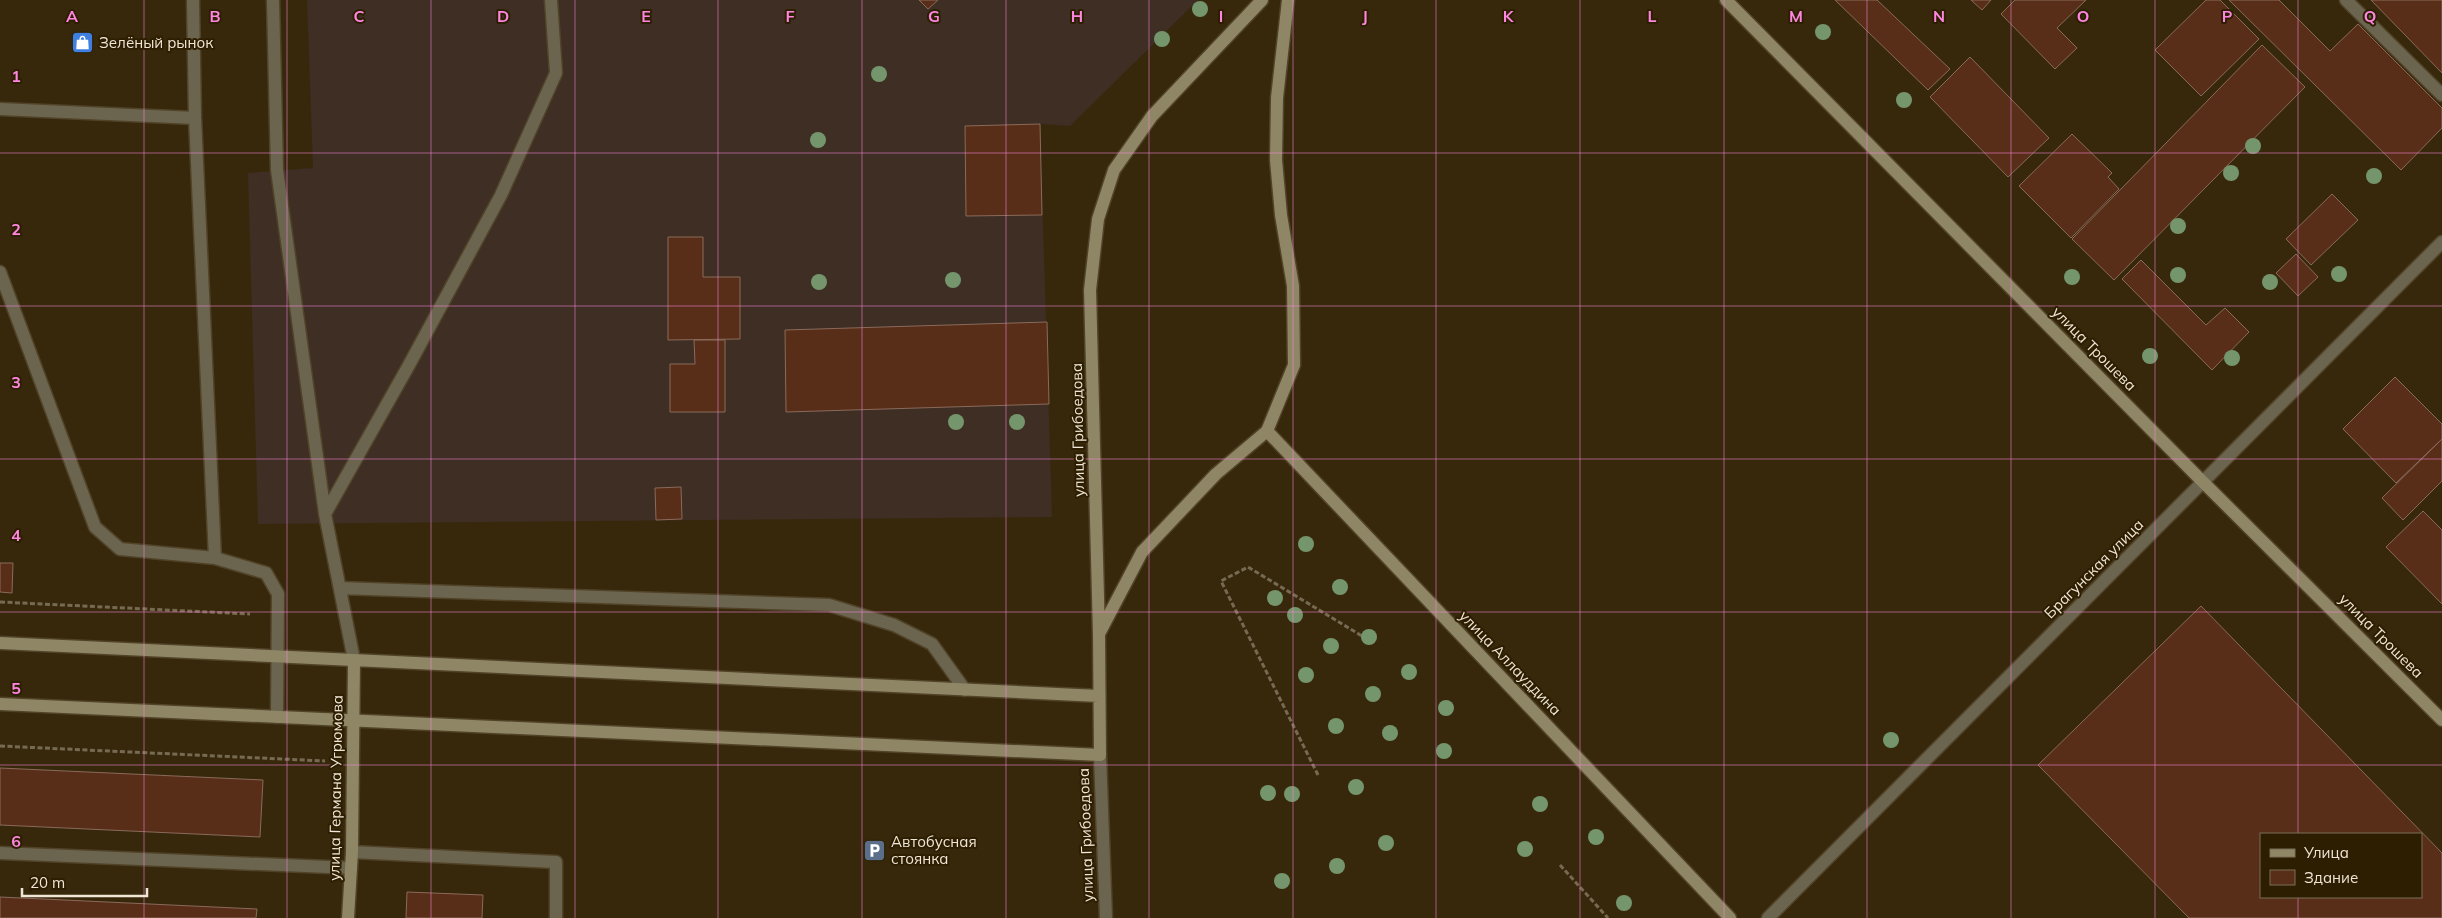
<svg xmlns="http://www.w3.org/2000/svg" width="2442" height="918" viewBox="0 0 2442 918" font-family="Mulish,sans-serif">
<rect width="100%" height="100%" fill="#37280c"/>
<path fill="#3e2e24" d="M307,0H1198L1070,126L1040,124L1052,517L258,524L248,173L313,168Z"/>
<path fill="#592e19" stroke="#8a6a5b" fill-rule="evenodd" d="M919,0H938L928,9Z
M1835,0H1877L1950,69L1928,90Z
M1971,0H1991L1982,10Z
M2015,0H2086L2057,28L2077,48L2055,69L2001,14Z
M2206,0H2220L2259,39L2201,96L2155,50Z
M2229,0H2279L2330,51L2358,24L2442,108V128L2401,170Z
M2371,0H2442V73Z
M2262,45L2305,87L2114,280L2072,239Z
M1970,57L2049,138L2008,177L1930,97Z
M1040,124L1042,215L966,216L965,126Z
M2072,134L2112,173L2108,177L2119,189L2071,238L2019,186Z
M2332,194L2358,220L2311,265L2286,239Z
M668,237H703V277H740V339L668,340Z
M2296,254L2318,277L2298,296L2276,273Z
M2141,260L2206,325L2225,308L2249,332L2212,370L2122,279Z
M1047,322L1049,404L786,412L785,330Z
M694,340H725V412H670V364H695Z
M2395,377L2442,424V439L2396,483L2343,429Z
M2442,439V481L2403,520L2382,498Z
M681,487L682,519L656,520L655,488Z
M2423,511L2442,530V604L2386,547Z
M0,563H13L12,593L0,592Z
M2201,606L2442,853V918H2189L2038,765ZM2261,834H2421V897H2261Z
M0,768L263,780L260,837L0,825Z
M407,892L483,895L482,918H406Z
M0,897L257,909L256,918H0Z"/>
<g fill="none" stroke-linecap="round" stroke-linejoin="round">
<defs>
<path id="lane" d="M193,0L195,118L215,558L266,573L278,594L277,717
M273,0L277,170L325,514
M2346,0L2442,95
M0,109L195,118
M0,272L95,527L120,549L215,558
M340,588L829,605L894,625L932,644L965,690
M354,660L325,514L409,365L501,195L556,73L551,0
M352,852L556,862V918
M0,853L351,868"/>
<path id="street" d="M1100,755L1106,918
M1768,918L2442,242"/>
<path id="secondary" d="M1726,0L2203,482L2442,720
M1267,431L1730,918
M1100,632L1142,552L1216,474L1267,431L1294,365L1293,286L1281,215L1276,160L1277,98L1288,0
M0,643L1099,696
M0,704L1100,755L1099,635L1090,290L1098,219L1114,170L1152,116L1262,0
M348,918L352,852L354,660"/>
</defs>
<use href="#lane" stroke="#514328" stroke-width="15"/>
<use href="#street" stroke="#514328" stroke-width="15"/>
<use href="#secondary" stroke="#514328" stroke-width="15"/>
<path stroke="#776a52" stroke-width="3" stroke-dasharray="5 2.5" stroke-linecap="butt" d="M0,602L250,614
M0,746L325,761
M1318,775L1221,581L1248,567L1362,636
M1560,865L1608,918"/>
<use href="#lane" stroke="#6b6550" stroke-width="12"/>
<use href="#street" stroke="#6b6550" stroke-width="12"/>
<use href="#secondary" stroke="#8f8665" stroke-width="12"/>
</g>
<g fill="#75966c">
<circle cx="1200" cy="9" r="8"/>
<circle cx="1823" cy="32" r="8"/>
<circle cx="1162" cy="39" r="8"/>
<circle cx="879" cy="74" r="8"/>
<circle cx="1904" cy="100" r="8"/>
<circle cx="818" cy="140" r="8"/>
<circle cx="2253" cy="146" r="8"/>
<circle cx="2231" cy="173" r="8"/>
<circle cx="2374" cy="176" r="8"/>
<circle cx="2178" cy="226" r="8"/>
<circle cx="2339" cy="274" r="8"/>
<circle cx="2178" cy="275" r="8"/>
<circle cx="2072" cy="277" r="8"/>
<circle cx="953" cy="280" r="8"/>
<circle cx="819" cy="282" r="8"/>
<circle cx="2270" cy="282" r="8"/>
<circle cx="2150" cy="356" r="8"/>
<circle cx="2232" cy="358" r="8"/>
<circle cx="956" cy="422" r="8"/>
<circle cx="1017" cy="422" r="8"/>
<circle cx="1306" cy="544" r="8"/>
<circle cx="1340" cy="587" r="8"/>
<circle cx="1275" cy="598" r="8"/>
<circle cx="1295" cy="615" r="8"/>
<circle cx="1369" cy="637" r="8"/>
<circle cx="1331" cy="646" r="8"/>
<circle cx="1409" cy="672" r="8"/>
<circle cx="1306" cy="675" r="8"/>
<circle cx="1373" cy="694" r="8"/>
<circle cx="1446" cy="708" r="8"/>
<circle cx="1336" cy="726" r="8"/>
<circle cx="1390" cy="733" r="8"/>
<circle cx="1891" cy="740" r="8"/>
<circle cx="1444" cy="751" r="8"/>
<circle cx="1356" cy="787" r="8"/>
<circle cx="1268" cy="793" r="8"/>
<circle cx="1292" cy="794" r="8"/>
<circle cx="1540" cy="804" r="8"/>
<circle cx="1596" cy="837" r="8"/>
<circle cx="1386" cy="843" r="8"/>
<circle cx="1525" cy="849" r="8"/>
<circle cx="1337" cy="866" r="8"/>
<circle cx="1282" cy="881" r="8"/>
<circle cx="1624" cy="903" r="8"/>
</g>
<path fill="none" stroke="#fe86e0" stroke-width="1" stroke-opacity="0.55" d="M144,0V918M287,0V918M431,0V918M575,0V918M718,0V918M862,0V918M1006,0V918M1149,0V918M1293,0V918M1436,0V918M1580,0V918M1724,0V918M1867,0V918M2011,0V918M2155,0V918M2298,0V834M0,153H2442M0,306H2442M0,459H2442M0,612H2442M0,765H2442M2298,897V918"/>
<defs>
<symbol id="shop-square" viewBox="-11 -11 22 22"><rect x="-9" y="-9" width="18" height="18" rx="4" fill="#3f7fe0" stroke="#2d1e02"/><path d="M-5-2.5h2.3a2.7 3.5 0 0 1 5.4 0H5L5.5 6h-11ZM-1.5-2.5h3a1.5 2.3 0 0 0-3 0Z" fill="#fff"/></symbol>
<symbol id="parking-square" viewBox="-11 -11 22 22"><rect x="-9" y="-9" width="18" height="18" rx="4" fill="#5c6f8a" stroke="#2d1e02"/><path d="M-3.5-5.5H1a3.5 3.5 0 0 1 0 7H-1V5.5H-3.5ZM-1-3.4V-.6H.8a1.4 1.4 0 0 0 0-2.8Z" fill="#fff"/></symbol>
</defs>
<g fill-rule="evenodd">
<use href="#shop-square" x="70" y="30" width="25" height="25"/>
<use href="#parking-square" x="862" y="838" width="25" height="25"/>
</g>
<g text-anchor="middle" stroke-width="4" stroke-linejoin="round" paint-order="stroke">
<g font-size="15" fill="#f0e6d6" stroke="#2d1e02" text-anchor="start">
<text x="99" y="48">Зелёный рынок</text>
<text x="891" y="847">Автобусная<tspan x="891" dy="17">стоянка</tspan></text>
</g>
<g font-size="15" fill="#f0e6d6" stroke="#2d1e02">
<text transform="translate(2094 349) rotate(45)" y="5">улица Трошева</text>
<text transform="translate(1078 430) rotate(-91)" y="5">улица Грибоедова</text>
<text transform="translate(2094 569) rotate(-45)" y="5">Брагунская улица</text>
<text transform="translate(2381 636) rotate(45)" y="5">улица Трошева</text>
<text transform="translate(1510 663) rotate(46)" y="5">улица Аллауддина</text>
<text transform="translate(336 788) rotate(-89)" y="5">улица Германа Угрюмова</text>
<text transform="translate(1086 835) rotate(-92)" y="5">улица Грибоедова</text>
</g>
</g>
<g font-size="16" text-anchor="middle" font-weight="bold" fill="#fe86e0" stroke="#2d1e02" stroke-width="4" stroke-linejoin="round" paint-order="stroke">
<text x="72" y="22">A</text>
<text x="215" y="22">B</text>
<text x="359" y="22">C</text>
<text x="503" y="22">D</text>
<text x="646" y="22">E</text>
<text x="790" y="22">F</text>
<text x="934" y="22">G</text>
<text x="1077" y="22">H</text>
<text x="1221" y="22">I</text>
<text x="1365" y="22">J</text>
<text x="1508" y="22">K</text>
<text x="1652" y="22">L</text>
<text x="1796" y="22">M</text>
<text x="1939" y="22">N</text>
<text x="2083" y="22">O</text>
<text x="2227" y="22">P</text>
<text x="2370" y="22">Q</text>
<text x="16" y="82">1</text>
<text x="16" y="235">2</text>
<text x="16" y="388">3</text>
<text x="16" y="541">4</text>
<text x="16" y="694">5</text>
<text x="16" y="847">6</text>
</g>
<rect x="2260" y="833" width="162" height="65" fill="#2d1e02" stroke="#7b6e57"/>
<rect x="2270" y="849" width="25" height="8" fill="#8f8665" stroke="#7b6e57"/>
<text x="2304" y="858" font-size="15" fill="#f0e6d6">Улица</text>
<rect x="2270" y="870" width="25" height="15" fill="#592e19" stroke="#7b6e57"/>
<text x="2304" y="883" font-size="15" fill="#f0e6d6">Здание</text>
<path d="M22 888v8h125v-8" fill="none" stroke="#f0e6d6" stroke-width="2.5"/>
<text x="30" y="888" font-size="15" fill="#f0e6d6" stroke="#2d1e02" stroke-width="4" paint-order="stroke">20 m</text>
</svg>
